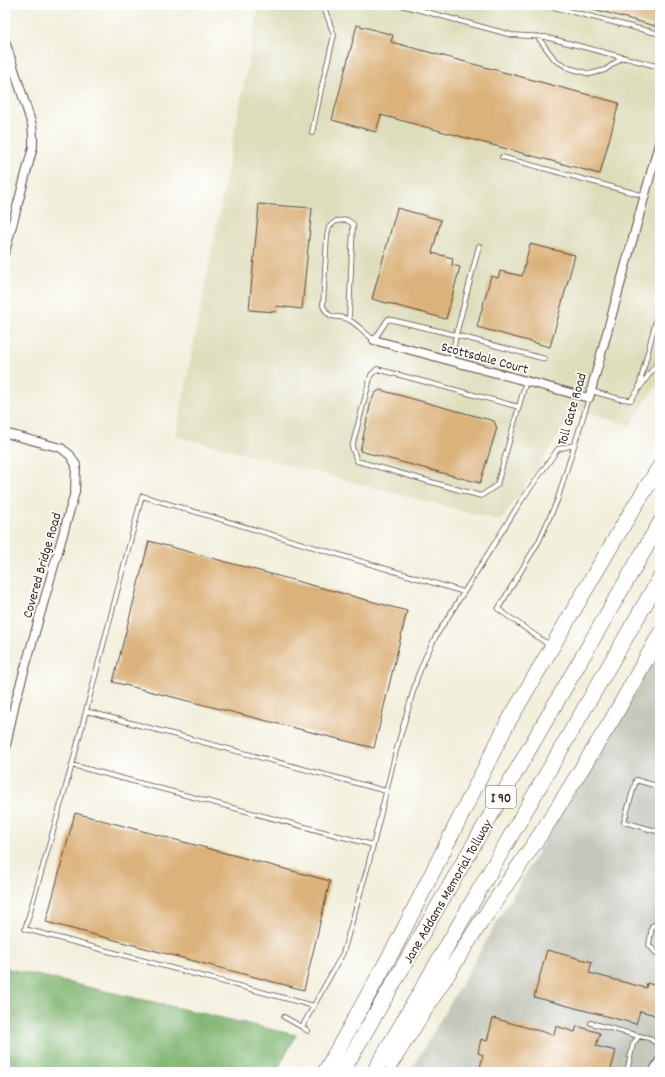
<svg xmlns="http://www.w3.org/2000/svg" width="665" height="1077" viewBox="0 0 665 1077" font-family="Dekko,sans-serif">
<rect width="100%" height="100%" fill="#fff"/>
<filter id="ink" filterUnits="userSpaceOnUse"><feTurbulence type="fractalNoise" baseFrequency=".025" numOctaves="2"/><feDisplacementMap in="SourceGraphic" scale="8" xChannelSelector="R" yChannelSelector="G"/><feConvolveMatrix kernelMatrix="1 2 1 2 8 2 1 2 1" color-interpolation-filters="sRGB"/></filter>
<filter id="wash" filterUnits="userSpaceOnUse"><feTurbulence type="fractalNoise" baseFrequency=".012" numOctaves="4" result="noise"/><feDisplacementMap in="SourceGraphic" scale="16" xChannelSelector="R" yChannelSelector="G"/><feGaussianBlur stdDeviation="0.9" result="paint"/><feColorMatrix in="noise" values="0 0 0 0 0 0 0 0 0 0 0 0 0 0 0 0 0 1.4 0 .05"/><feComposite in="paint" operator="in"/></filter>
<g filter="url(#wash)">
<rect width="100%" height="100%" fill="#f2efdc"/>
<path fill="#deddbb" d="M259,5H660V380L630,426L577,409L501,521L176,436Z"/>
<path fill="#c3c6b9" d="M660,642V1072H410Z"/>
<path fill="#81b672" stroke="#5e7048" d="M5,968L296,1035L276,1072H5Z"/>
<g id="blocks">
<path fill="#dcb27b" d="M579,5H660V9L655,26Z
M357,25L393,35L391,42L619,103L600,174L381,115L376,132L332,120Z
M259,204L312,208L302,309L276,306L275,312L249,310Z
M397,208L441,220L432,253L453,258L452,265L460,267L446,319L372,299Z
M530,244L575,255L550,347L477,327L491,276L498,278L500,271L522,276Z
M380,390L494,421L497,428L480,483L360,451L371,402L375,393Z
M149,541L407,611L374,748L113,682Z
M75,813L330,881L304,990L46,922Z
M547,950L592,962L589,973L646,988L647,983L660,987V997L655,1015L640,1011L636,1024L534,997Z
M493,1018L554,1035L556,1026L575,1032L577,1026L600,1033L596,1046L616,1051L610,1072H479L483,1055L478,1053L481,1039L487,1041Z"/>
</g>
</g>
<g filter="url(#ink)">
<use href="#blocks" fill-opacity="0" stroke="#56483a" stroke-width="1"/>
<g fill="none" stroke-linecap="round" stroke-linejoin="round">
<defs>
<path id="lane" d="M401,5L512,35L545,37L660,67
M545,5L660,34
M537,36L555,60L569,68L590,74L605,70L623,57
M312,133L322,85L334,35L325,10L326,5
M502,157L645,196
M349,319L353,224L347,220L336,221L329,227L327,236L323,306C331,323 338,313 349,320C356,323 367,335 374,340L388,319L456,335L479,246
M451,361L456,335L545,359
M639,387L660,304
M591,391L620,399L631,400L660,359
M519,407L377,369L371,375L352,447L357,461L481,496L497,485L526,381
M549,645L498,609L539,541L557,501L589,398
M86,711L386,791
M72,765L142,496L464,592
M660,787L636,780L624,822L660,832
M660,922L652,926L649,945L656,953L660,954
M314,1006L25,929L72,765L373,845
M284,1017L302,1027
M591,1023L639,1036
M308,1031L302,1027L343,953L368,866L396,751L417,678L425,658L436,636L464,592L521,501L558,449L574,445
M627,1072L633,1044L639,1036L649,1038L660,1046"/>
<path id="street" d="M5,41L32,125L33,136V147L5,252
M374,340L589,398L660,140
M5,433L61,448L70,455L76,465L75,492L15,703L5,750
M653,1072L660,1060"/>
<path id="highway" d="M391,1063L477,928L546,826L612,720L660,634
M325,1072L397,943L507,724L628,517L660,466
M342,1072L660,523
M374,1072L660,578"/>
</defs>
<use href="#lane" stroke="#56483a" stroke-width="5.5"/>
<use href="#street" stroke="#56483a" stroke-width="10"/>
<use href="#highway" stroke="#56483a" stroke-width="16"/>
<use href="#lane" stroke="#fff" stroke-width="4"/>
<use href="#street" stroke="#fff" stroke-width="8"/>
<use href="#highway" stroke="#fff" stroke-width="15"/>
</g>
</g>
<g text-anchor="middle" stroke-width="3.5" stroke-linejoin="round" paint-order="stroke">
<rect fill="#fff" stroke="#766a62" stroke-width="1" x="486" y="786" width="30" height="22" rx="3"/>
<g font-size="13" font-weight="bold" fill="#3b2a1e">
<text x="501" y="802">I 90</text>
</g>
<g font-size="14" fill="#3b2a1e" stroke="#fff">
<text transform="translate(485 357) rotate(15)" y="5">Scottsdale Court</text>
<text transform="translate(571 409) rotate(-74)" y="5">Toll Gate Road</text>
<text transform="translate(41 565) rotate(-74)" y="5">Covered Bridge Road</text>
<text transform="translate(447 891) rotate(-60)" y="5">Jane Addams Memorial Tollway</text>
</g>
</g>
<rect width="665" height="1077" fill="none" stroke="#fff" stroke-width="20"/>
</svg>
